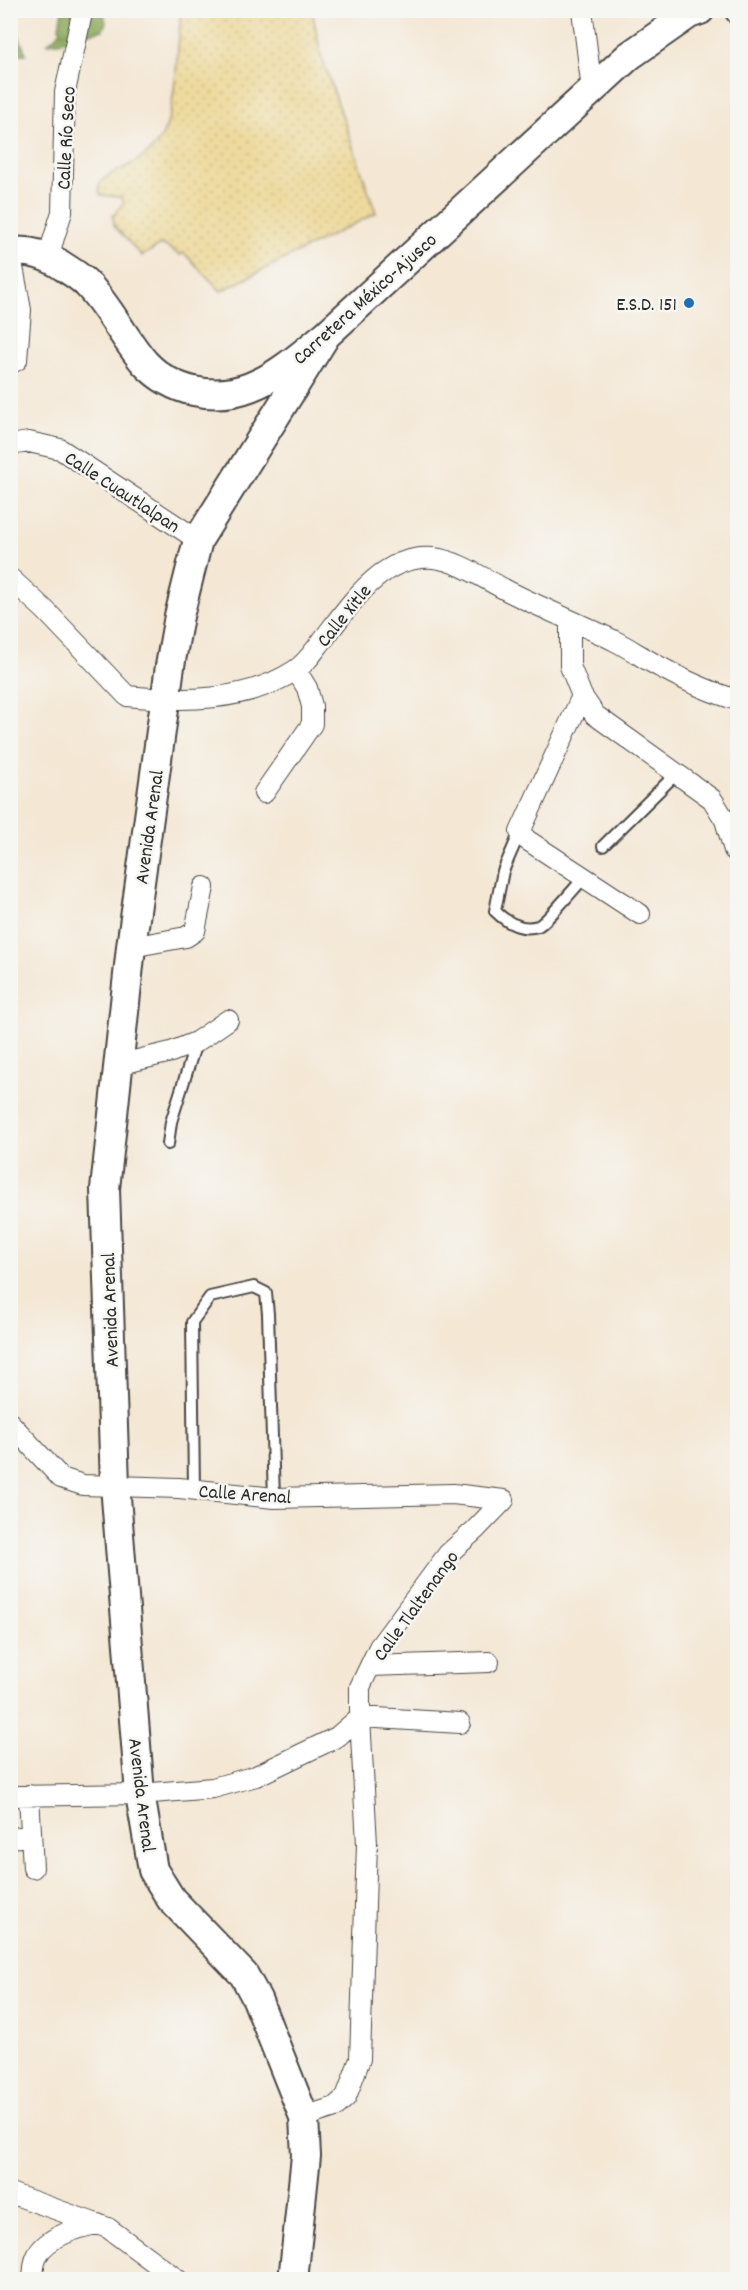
<svg xmlns="http://www.w3.org/2000/svg" width="748" height="2290" viewBox="0 0 748 2290" font-family="Dekko,sans-serif">
<defs>
<pattern id="forest-crowns" width="20" height="18" patternUnits="userSpaceOnUse" patternTransform="scale(1.5)"><rect width="20" height="18" fill="#8eaa5d"/><path d="M2 6a3 3 0 1 1 6 0M12 15a3 3 0 1 1 6 0" fill="none" stroke="#748b4d"/></pattern>
<pattern id="sand-dots" width="8" height="8" patternUnits="userSpaceOnUse" patternTransform="scale(1.5)"><rect width="8" height="8" fill="#eeda9e"/><path d="M2 2h.1M6 6h.1" fill="none" stroke="#cb8" stroke-width="1.8" stroke-linecap="round"/></pattern>
</defs>
<rect width="100%" height="100%" fill="#f6f6f2"/>
<filter id="ink" filterUnits="userSpaceOnUse"><feTurbulence type="fractalNoise" baseFrequency=".0167" numOctaves="2"/><feDisplacementMap in="SourceGraphic" scale="12" xChannelSelector="R" yChannelSelector="G"/><feConvolveMatrix kernelMatrix="1 2 1 2 8 2 1 2 1" color-interpolation-filters="sRGB"/></filter>
<filter id="wash" filterUnits="userSpaceOnUse"><feTurbulence type="fractalNoise" baseFrequency=".008" numOctaves="4" result="noise"/><feDisplacementMap in="SourceGraphic" scale="24" xChannelSelector="R" yChannelSelector="G"/><feGaussianBlur stdDeviation="1.35" result="paint"/><feColorMatrix in="noise" values="0 0 0 0 0 0 0 0 0 0 0 0 0 0 0 0 0 1.4 0 .05"/><feComposite in="paint" operator="in"/></filter>
<g filter="url(#wash)">
<rect width="100%" height="100%" fill="#f4e7d4"/>
<path fill="url(#forest-crowns)" stroke="#5c6a44" stroke-width="1.5" d="M62,11H109L104,16L106,22L103,30L88,33L73,40L48,43L61,31L59,27Z
M11,15L26,54H11V46L15,38L11,35Z"/>
<path fill="url(#sand-dots)" stroke="#8c8264" stroke-width="1.5" d="M181,11H312L321,55L376,213L221,291L184,253L180,255L162,244L142,256L114,226L113,216L124,203L121,197L100,195L99,184C110,170 134,167 149,152C154,147 160,140 163,134C176,110 178,41 181,11Z"/>
</g>
<g filter="url(#ink)">
<g fill="none" stroke-linecap="round" stroke-linejoin="round">
<defs>
<path id="lane" d="M728,10L738,23
M520,832L503,871L495,911C506,922 521,931 538,926C546,923 576,886 584,878
M603,846L677,773
M168,1144L171,1122L196,1043
M194,1490L192,1322L210,1297L254,1287L266,1293L268,1314L274,1498"/>
<path id="street" d="M582,10L592,90
M10,251L21,310L17,360L10,364
M48,257L62,212L65,92L81,18
M10,445L29,442L60,449L198,540
M10,578L45,610L127,696C182,702 246,702 294,671C306,664 314,651 322,641C350,605 381,554 433,558C458,560 489,582 512,593C546,610 581,624 615,641C631,649 646,660 662,668C686,681 712,693 738,700
M570,621V666L582,696L595,715L712,799L725,820L734,850
M582,696L520,832L527,840L640,914
M264,793L312,724V706L307,688L296,670
M131,947L186,937L195,931L204,887
M117,1065L171,1052L196,1042L228,1020
M10,1423L61,1478L83,1485L179,1488L274,1498L453,1494L504,1500
M371,1666L489,1662
M29,1795L33,1868
M10,1796L140,1794L213,1788L256,1776L337,1737L360,1717V1687L379,1647L448,1554L475,1530L504,1500
M10,1838L30,1836
M304,2117L335,2107L346,2097L360,2059L367,1844L360,1717L460,1723
M10,2193L108,2228L178,2280
M33,2280C34,2272 33,2263 37,2256C46,2237 79,2227 98,2224"/>
<path id="secondary" d="M10,252C28,250 43,254 58,263C68,270 80,276 88,285C110,308 124,339 145,363C172,392 214,401 250,387C279,376 302,354 326,335L629,56L689,14L700,10
M293,2280L306,2156L304,2117L257,1999L244,1975L171,1899L153,1870L140,1794L115,1485L105,1189L131,947L170,666L179,616L198,540L326,335"/>
</defs>
<use href="#lane" stroke="#494744" stroke-width="14"/>
<use href="#street" stroke="#494744" stroke-width="22"/>
<use href="#secondary" stroke="#494744" stroke-width="32"/>
<use href="#lane" stroke="#fff" stroke-width="10"/>
<use href="#street" stroke="#fff" stroke-width="20"/>
<use href="#secondary" stroke="#fff" stroke-width="28"/>
</g>
</g>
<circle fill="#1f6fb2" stroke="#f6f6f2" stroke-width="2" cx="689" cy="303" r="6"/>
<g text-anchor="middle" stroke-width="5" stroke-linejoin="round" paint-order="stroke">
<g font-size="20" fill="#2b2b2b" stroke="#f6f6f2">
<text transform="translate(65 138) rotate(-87)" y="7">Calle Río Seco</text>
<text transform="translate(364 298) rotate(-42)" y="7">Carretera México-Ajusco</text>
<text transform="translate(123 491) rotate(33)" y="7">Calle Cuautlalpan</text>
<text transform="translate(343 615) rotate(-51)" y="7">Calle Xitle</text>
<text transform="translate(148 827) rotate(-82)" y="7">Avenida Arenal</text>
<text transform="translate(109 1310) rotate(-92)" y="7">Avenida Arenal</text>
<text transform="translate(245 1493) rotate(4)" y="7">Calle Arenal</text>
<text transform="translate(415 1605) rotate(-54)" y="7">Calle Tlaltenango</text>
<text transform="translate(143 1795) rotate(83)" y="7">Avenida Arenal</text>
</g>
<g font-size="20" fill="#2b2b2b" stroke="#f6f6f2" text-anchor="end">
<text x="677" y="310">E.S.D. 151</text>
</g>
</g>
<rect width="748" height="2290" fill="none" stroke="#f6f6f2" stroke-width="36"/>
</svg>
